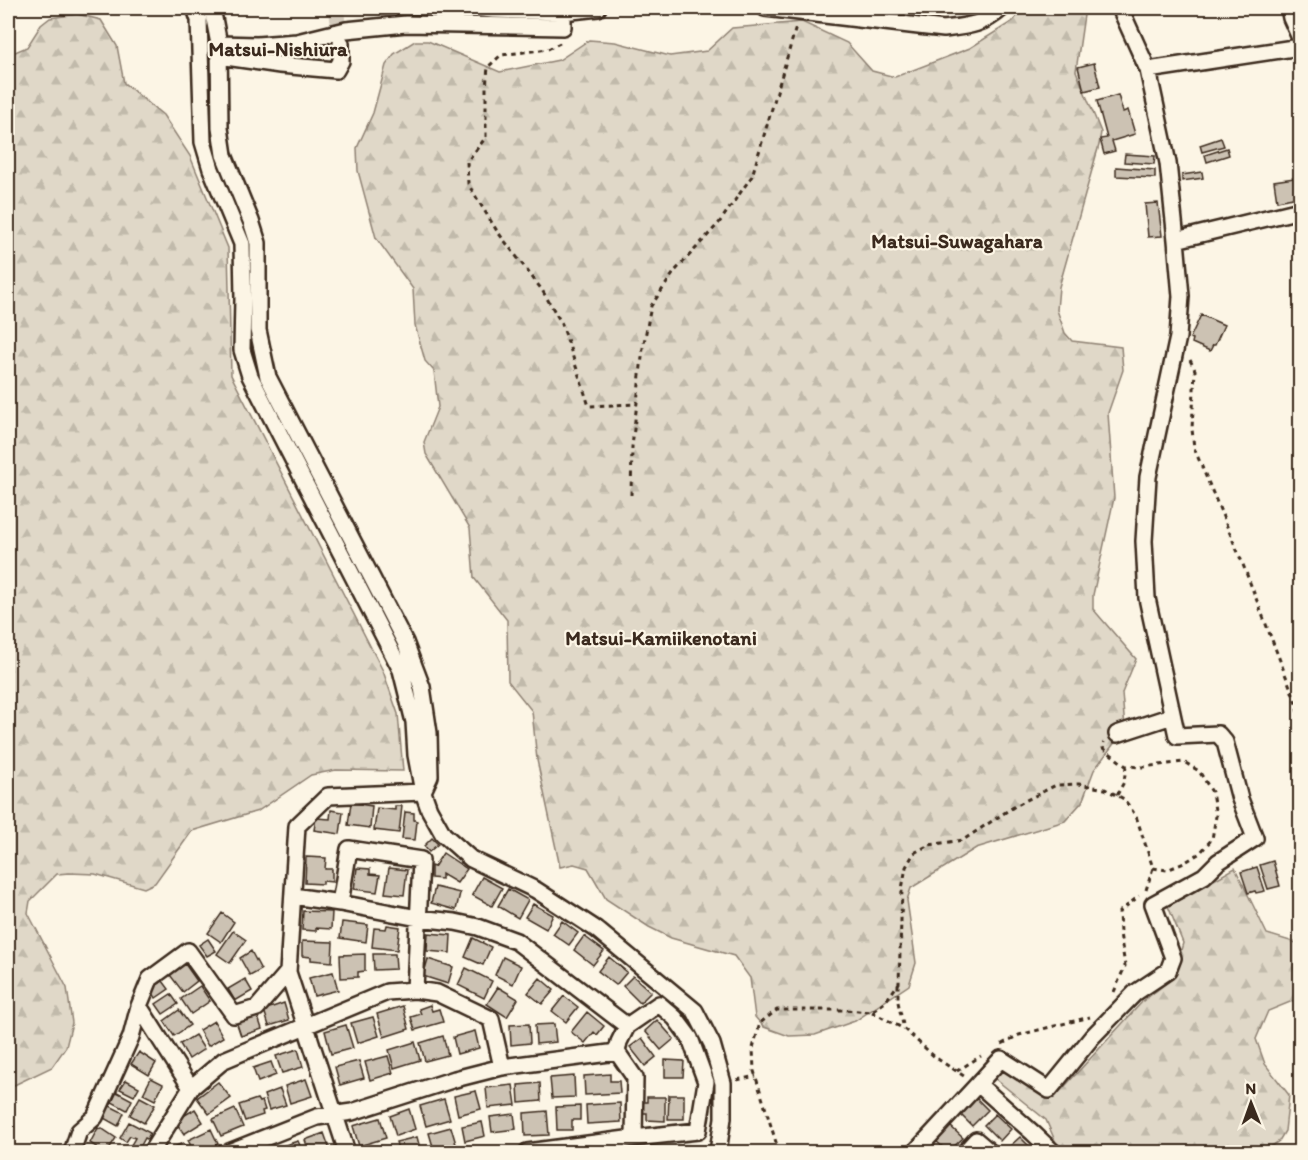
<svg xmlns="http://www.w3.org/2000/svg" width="1308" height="1160" viewBox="0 0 1308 1160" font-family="Itim,sans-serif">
<defs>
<pattern id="forest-firs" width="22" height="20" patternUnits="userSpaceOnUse" patternTransform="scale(1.5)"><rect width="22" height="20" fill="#e0d8c8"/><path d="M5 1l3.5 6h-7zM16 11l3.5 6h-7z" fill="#c1baab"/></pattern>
</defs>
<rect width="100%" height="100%" fill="#fcf5e5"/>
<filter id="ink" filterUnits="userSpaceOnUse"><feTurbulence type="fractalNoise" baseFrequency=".0167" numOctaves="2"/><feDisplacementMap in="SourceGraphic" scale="12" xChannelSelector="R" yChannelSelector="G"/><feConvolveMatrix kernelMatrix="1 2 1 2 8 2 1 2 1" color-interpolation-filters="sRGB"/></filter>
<g filter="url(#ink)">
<path fill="url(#forest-firs)" stroke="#8e8173" stroke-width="1.5" d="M1024,8H1085L1076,71L1101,132L1099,145L1059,287L1057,310L1065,333L1072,341L1121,347L1123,370L1108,413L1114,498L1093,595V609L1136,659L1122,693L1125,729L1094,770L1082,802L1065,821L976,848L911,888L907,900L916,963L909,985L855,1021L815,1035L789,1036L764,1027L755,1017L750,978L734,956L671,938L649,927L606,899L588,868L574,864L560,867L537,760L532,711L508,681L507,620L474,578L470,528L426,454L424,442L438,407L434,371L425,361L415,325L413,289L376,238L358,171L357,148L373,113L386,65L394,54L415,41H428L500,72L559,60L589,40L615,42L670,56L707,51L732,28L802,22L847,43L872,71L895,77L970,48L1013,21Z
M77,14L101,20L117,46L124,83L163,115L190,156L228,248L231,375L383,671L398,714L403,771L336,770L311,775L258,811L192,831L155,883L144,888L95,874L69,873L57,874L30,901L28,913L67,988L72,1023L66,1047L52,1067L8,1088V55L27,47L41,25L50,18Z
M1235,868L1267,934L1300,944V998L1268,1011L1256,1039L1265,1064L1289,1095L1285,1131L1279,1141L1263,1152H1060L1046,1120L994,1078L1004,1068L1054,1098L1143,1001L1173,978L1183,943L1168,906Z"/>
<path fill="#ccc2b3" stroke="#3b2a1e" stroke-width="1.5" d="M1094,63L1100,87L1084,91L1078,67Z
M1118,95L1123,112L1128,110L1135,134L1112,141L1115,151L1104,154L1100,139L1107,138L1097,101Z
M1221,138L1224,146L1202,152L1200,145Z
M1227,148L1229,155L1207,162L1205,155Z
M1125,154L1155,156L1154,164L1124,162Z
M1116,167L1155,170V178L1116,176Z
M1202,172L1203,178L1182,181V175Z
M1294,178L1298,197L1277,201L1274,181Z
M1158,203L1162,236L1148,237L1145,204Z
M1201,315L1224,325L1215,345H1213L1210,351L1192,343L1193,339L1190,338Z
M351,803L372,806L370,828L348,825Z
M395,806H402L399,833L374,830L377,808L395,810Z
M331,810L343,812L340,834L314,830L316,818L330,819Z
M405,812L414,813V820L417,821L415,840L402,839Z
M432,838L438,844L429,852L424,846Z
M443,853L467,869L457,883L442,874V879L431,878V866L434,867Z
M306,857L326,858L325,869H332V882L323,881V884L305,883Z
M1273,861L1280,886L1268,889L1260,865Z
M1257,867L1265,891L1256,893L1255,891L1248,893L1241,872Z
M357,868L370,869V874L380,875L377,892L354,889Z
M389,868L407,870L404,895L385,893Z
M482,877L502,888L492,906L472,895Z
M435,887L460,893L456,910L431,903Z
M508,889L528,900L518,918L498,906Z
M533,904L553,915L546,929L525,917Z
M303,911L332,912L331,929L316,928V931L302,930Z
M222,913L234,922L221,942L208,933Z
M562,921L578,933L569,945L553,934Z
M342,922L368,925L366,942L340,938Z
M387,925L400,927L397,950L372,947L374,928L386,929Z
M233,931L246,940L230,963L217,954Z
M428,933L451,935L450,953L427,951Z
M584,936L604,951L593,965L574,950Z
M473,938L491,947L483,965L465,957Z
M208,939L216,951L207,956L199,945Z
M302,941L333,942L332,962L311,960V957L302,956Z
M251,951L261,970L250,976L240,958Z
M365,954V971L358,972V977L341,978L340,955Z
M373,954H395L396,969L374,970Z
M503,957L521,966L513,984L495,975Z
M609,957L627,972L616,985L598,971Z
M428,959L453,967L448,984L423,976Z
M185,964L197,981L183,992L170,975Z
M466,968L492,981L484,998L458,985Z
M333,972L338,990L314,996L309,978Z
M633,976L651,992L640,1003L623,986Z
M540,978L554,990L542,1004L528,993Z
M245,979L252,991L235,1001L228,989Z
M163,981L169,989L156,998L151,989Z
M200,986L210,1001L191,1014L181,999Z
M498,987L518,999L507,1017L487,1004Z
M171,994L178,1004L163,1014L156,1004Z
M564,996L578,1007L566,1022L552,1011Z
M284,1003L289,1020L269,1026L264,1010Z
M430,1005L432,1011L439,1009L443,1022L415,1030L411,1017L421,1014L419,1009Z
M403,1006L409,1029L384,1037L377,1014Z
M179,1010L190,1025L174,1036L164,1021Z
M587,1012L604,1026L597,1035L594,1032L585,1043L571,1032Z
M257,1014L262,1029L241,1036L236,1021Z
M373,1017L379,1036L357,1043L351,1023Z
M657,1020L674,1039L661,1050L645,1031Z
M214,1021L223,1037L208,1046L199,1030Z
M529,1024L530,1043L511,1045L510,1025Z
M554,1024L556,1042L536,1044L535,1025Z
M346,1025L353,1048L331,1054L325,1031Z
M475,1031L479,1048L457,1054L453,1037Z
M195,1035L204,1049L189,1059L180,1044Z
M443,1036L448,1055L425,1061L420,1043Z
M642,1038L656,1057L645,1066L630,1047Z
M415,1042L420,1060L394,1068L389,1050Z
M298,1049L303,1067L282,1073L276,1056Z
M139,1052L156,1063L149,1075L131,1064Z
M388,1056L393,1073L370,1080L365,1062Z
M665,1060L684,1061L683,1077H665Z
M359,1061L364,1078L340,1085L335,1067Z
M271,1062L276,1075L258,1082L253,1068Z
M610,1074V1081H619L620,1093L585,1095L584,1076Z
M574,1076L575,1097L552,1098L550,1078Z
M151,1078L163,1084L155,1100L143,1094Z
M306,1079L312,1096L290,1103L285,1086Z
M126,1080L139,1087L134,1096L120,1089Z
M218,1082L231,1098L209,1114L197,1098Z
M540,1083L541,1101L519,1103L518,1085Z
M513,1085L516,1105L488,1108L486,1088Z
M280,1089L286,1105L269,1110L264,1095Z
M476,1091L481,1109L458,1115L454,1096Z
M117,1092L132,1100L127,1110L112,1102Z
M669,1095H684V1119H668Z
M140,1097L155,1105L144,1123L130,1115Z
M647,1097H665V1121L647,1120V1113H641L642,1102H647Z
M975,1097L988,1110L972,1126L959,1113Z
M257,1099L259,1102L262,1101L265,1110L262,1111L263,1115L245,1121L239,1105Z
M444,1099L450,1119L426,1126L420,1106Z
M620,1103L621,1122L587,1124L586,1105Z
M108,1105L124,1113L118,1126L102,1117Z
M580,1106V1120H572V1130H557L556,1107Z
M195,1109L203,1122L184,1134L175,1121Z
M235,1109L243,1127L221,1136L213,1119Z
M409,1109L415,1129L396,1136L390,1116Z
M547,1111L549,1135L525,1136L524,1113Z
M514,1114L516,1129L492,1132L490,1117Z
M995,1114L1011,1129L1000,1141L984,1125Z
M380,1118L386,1138L359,1146L353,1126Z
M129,1122L150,1133L147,1139L145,1138L139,1149L131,1145L135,1138L130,1136L126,1142L120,1138Z
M482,1122L485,1136L465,1141L462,1126Z
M949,1125L963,1138L948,1152L935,1140Z
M451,1127L456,1144L434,1150L429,1133Z
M98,1128L100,1129L101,1128L116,1138L107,1152H97L98,1148L90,1143Z
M211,1129L218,1144L201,1152H194L188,1140Z
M324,1133L330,1150L322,1152H309L305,1140Z
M417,1137L421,1152H399L396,1142Z
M1020,1137L1035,1152H1014L1009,1147Z
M298,1141L303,1152H281L279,1147Z
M183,1143L189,1152H163Z"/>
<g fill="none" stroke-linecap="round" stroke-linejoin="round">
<path stroke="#d5ccbd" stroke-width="15" stroke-dasharray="15 8" stroke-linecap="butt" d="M336,8L341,43"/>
<defs>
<path id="minor" d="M195,8L199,20L203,142L211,169L242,244L243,298L242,350L250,376L401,670L414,722L416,755L423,792L429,809L443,834L471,859L536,890L596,929L695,1011L712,1044L723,1083V1118L718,1152
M212,8L219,44L220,128L224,155L251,221L258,243V330L268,377L405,642L422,687L429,733L430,776L424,789
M473,8L493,10L563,12L598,8
M765,8L944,29C968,26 983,25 1002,8
M1289,8L1291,18L1300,38
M219,44L257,45L297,42L346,30L406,24L563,27V12
M219,56L280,65L336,70L341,61V43
M1148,70L1300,47
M1176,240L1300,210
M1117,734L1172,716
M293,896L340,903L418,918L455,922L478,927L516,941L627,1026L619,1042L617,1052L635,1078L634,1138L527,1152
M340,903L349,849L421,860L415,990
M139,1006L191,1088
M627,1026L659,1004L675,1018L690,1038L706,1082L698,1131L634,1138
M978,1084L1001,1059L1049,1090L1092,1037L1135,993L1168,971L1173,958L1153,904L1204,876L1218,862L1255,838L1240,799L1225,742L1218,734L1177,736L1147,598L1144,541L1148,477L1178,337L1181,296L1176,240L1168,163L1148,70L1120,8
M72,1152L79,1131L95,1117L131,1037L139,1006L150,979L188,951L234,1015L257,1008L288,972
M151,1152L191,1088L224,1060L387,992L415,990L437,993L491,1019L502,1067
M229,1152L317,1117L352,1112L455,1079L502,1067L617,1052
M347,1152L288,972L297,826L328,796L423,792
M915,1152L978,1084L1033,1133L1053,1152
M965,1152L976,1140L990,1152"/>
</defs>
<use href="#minor" stroke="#3b2a1e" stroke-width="20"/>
<path stroke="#3b2a1e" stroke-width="3" stroke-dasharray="4.5 4.5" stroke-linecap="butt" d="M560,43L548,49L501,55L488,67L486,87V137L467,162L468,184L497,231L542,290L562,324L589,406L637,404
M1190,360L1195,370L1192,429L1194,448L1242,562L1294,697L1300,719
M631,495L632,447L643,348L651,306L675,271L719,223L752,176L796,27
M1117,795L1124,782L1126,766
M1146,890L1153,868
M898,984V1002L904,1029
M1114,992L1125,966L1120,933L1119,912L1139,896
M872,1012L904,1029L936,1058L964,1076
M1002,1044L1019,1035L1090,1017
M957,1071L981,1056
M737,1080L756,1076
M779,1152L754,1071L753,1048L760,1023L777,1010H844L872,1012L885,1002L899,983L902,889L906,867L914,853L929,845L963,840L1015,806L1056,785L1079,784L1105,789L1124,799L1136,816L1153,868L1167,870L1184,863L1200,853L1212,839L1216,816L1212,792L1199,771L1184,762L1143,767L1126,766L1103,748L1104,742"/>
<use href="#minor" stroke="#fcf5e5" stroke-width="15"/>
</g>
</g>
<g text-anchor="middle" stroke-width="4.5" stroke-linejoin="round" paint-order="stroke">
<g font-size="20" font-weight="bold" fill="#3b2a1e" stroke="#fcf5e5">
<text x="278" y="56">Matsui-Nishiura</text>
<text x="957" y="248">Matsui-Suwagahara</text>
<text x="661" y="645">Matsui-Kamiikenotani</text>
</g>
</g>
<rect width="1308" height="1160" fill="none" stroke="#fcf5e5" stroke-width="30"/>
<rect x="15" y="15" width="1278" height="1130" fill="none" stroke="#3b2a1e" stroke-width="2" filter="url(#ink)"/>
<g transform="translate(1251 1103) rotate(359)" stroke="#fcf5e5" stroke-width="4.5" paint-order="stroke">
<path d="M0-4.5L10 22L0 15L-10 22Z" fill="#3b2a1e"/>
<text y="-9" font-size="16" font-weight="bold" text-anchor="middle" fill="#3b2a1e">N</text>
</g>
</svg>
